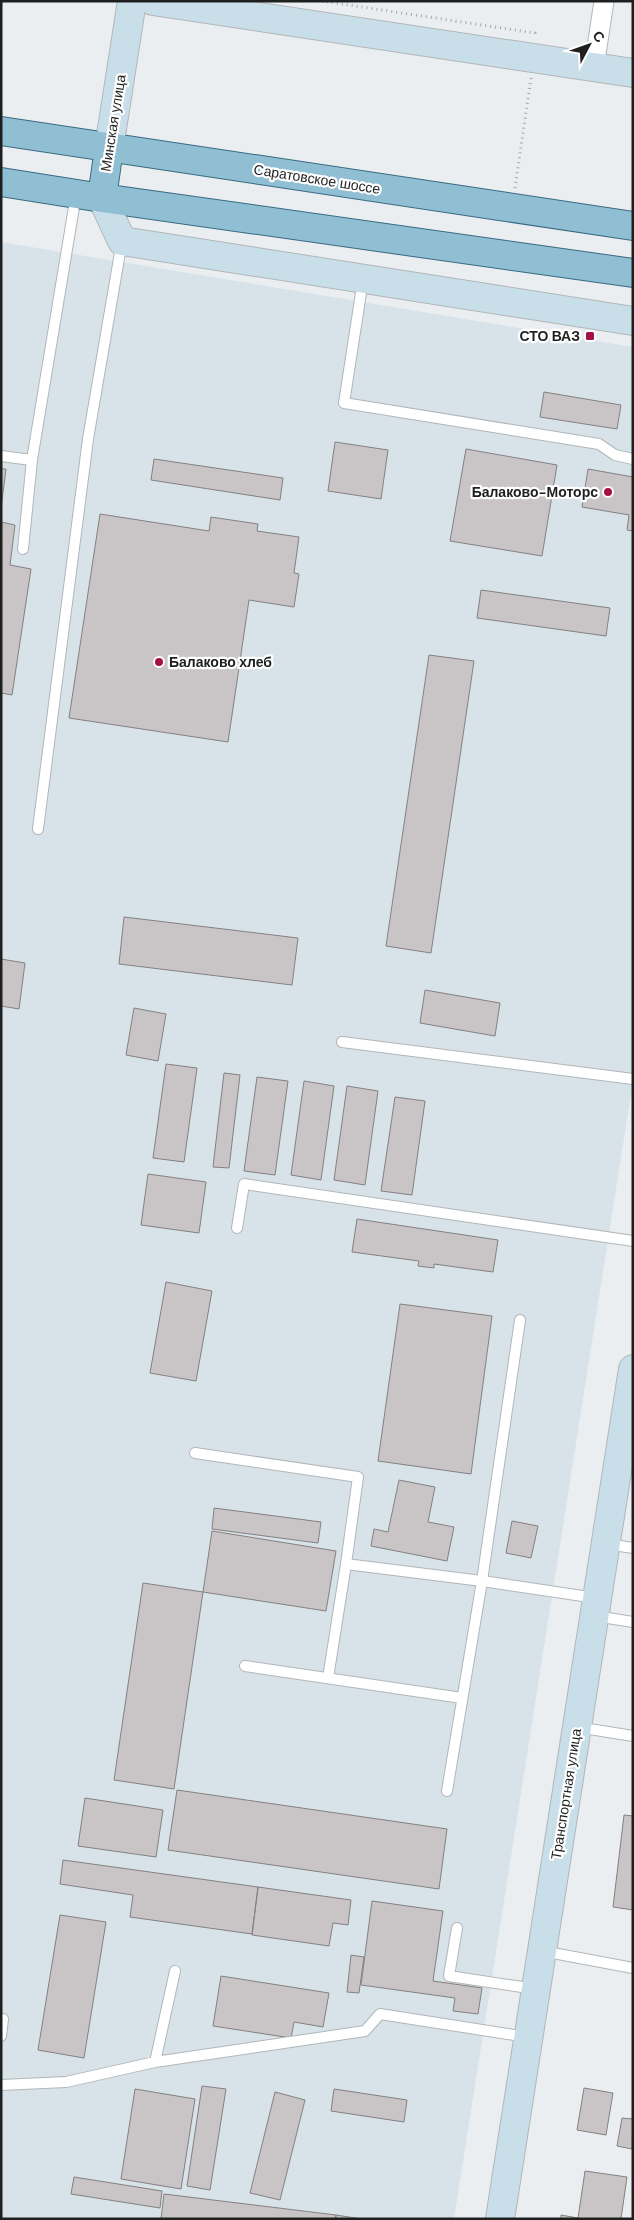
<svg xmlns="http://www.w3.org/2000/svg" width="634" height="2220" viewBox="0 0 634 2220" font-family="'DM Sans',sans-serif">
<rect width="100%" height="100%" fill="#ebeef1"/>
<path fill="#d7e3e9" d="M1,242L633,347V1081L454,2219H1Z"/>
<path fill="#c9c5c6" stroke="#848080" d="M544,392L621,405L617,429L540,417Z
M335,442L388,450L381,499L328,491Z
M466,449L557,465L542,556L450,541Z
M154,459L283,478L280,500L151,480Z
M1,469H6L1,508Z
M588,469L633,477V531L627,530L629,515L582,507Z
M100,514L209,531L211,517L258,524L257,531L299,537L294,573L299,574L294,607L249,600L228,742L69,718Z
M1,522L15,525L10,565L31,569L12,695L1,693Z
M481,590L610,608L606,636L477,618Z
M429,655L474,661L431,953L386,946Z
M124,917L298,938L292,985L119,964Z
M1,959L25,963L19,1009L1,1006Z
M425,990L500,1003L495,1036L420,1023Z
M134,1008L166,1014L158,1061L126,1055Z
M166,1064L197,1068L184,1162L153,1158Z
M224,1073L240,1075L229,1168L213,1167Z
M257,1077L288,1081L275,1175L244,1171Z
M304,1081L334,1086L321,1180L291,1175Z
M347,1086L378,1091L365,1185L334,1180Z
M395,1097L425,1101L412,1195L381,1191Z
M148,1174L206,1182L199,1233L141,1225Z
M357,1219L498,1240L493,1272L434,1264V1268L418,1266L419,1261L352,1252Z
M166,1282L212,1291L196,1381L150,1373Z
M400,1304L492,1316L471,1474L378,1461Z
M399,1480L435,1487L428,1522L454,1527L447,1561L371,1546L374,1529L388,1532Z
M214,1508L321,1522L318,1543L212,1529Z
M512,1521L538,1526L531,1558L506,1553Z
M212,1531L336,1551L326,1611L203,1592Z
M143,1583L203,1592L174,1789L114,1780Z
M177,1790L447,1829L439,1889L168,1850Z
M85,1798L163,1810L156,1857L78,1846Z
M624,1815L633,1816V1910L613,1907Z
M63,1860L258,1887L252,1934L130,1917L133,1895L60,1884Z
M258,1887L351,1900L348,1925L333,1923L329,1946L252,1935Z
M372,1901L443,1911L433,1981L482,1988L478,2014L453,2011L455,1998L361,1985Z
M60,1915L106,1922L84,2058L38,2050Z
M351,1955L364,1957L359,1993L347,1992Z
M221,1976L329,1993L323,2027L294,2022L291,2038L213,2026Z
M202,2086L226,2089L210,2190L187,2186Z
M584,2088L613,2093L606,2135L577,2130Z
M135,2089L195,2099L181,2189L121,2179Z
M334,2089L407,2100L404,2122L331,2111Z
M275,2092L305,2100L280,2200L250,2193Z
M622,2118L633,2119L632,2149L617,2146Z
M585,2171L627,2177L621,2219H561V2215L578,2218Z
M74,2177L162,2191L160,2208L71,2194Z
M164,2194L336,2215L335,2219H161Z
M336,2215L362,2219H336Z"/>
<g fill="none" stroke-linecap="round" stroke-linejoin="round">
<defs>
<path id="service" d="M363,280L344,403L599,444L615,455L633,459
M1,456L32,460
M23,549L32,460L76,195
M38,829L88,439L122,241
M342,1042L633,1079
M237,1228L244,1184L633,1241
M520,1320L482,1581L596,1598
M195,1453L358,1477L346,1564L482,1581L447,1791
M607,1544L633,1548
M595,1616L633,1622
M245,1666L462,1698
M328,1678L346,1564
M577,1727L633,1736
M457,1928L449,1976L535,1989
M542,1951L633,1968
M1,2036L3,2019
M155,2062L175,1971
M1,2085L66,2082L155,2062L365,2031L380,2014L527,2037"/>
<path id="minor" d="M594,67L604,1"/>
<path id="secondary" d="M153,1L633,73
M109,148L132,1
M102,198L122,241L633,321
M500,2219L633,1369"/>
<path id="primary" d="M1,131L633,226
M1,182L102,198L633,273
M102,198L109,148"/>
</defs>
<use href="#service" stroke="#b2b6b8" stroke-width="12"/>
<use href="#minor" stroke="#b2b6b8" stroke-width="21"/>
<use href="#secondary" stroke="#b2b6b8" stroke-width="30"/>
<use href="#primary" stroke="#386a81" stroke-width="30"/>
<path stroke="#a5a8aa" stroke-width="3" stroke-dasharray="1 4" stroke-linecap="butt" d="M322,1L535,33L534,37
M515,188L531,78"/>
<use href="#service" stroke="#fff" stroke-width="10"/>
<use href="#minor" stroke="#fff" stroke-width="19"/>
<use href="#secondary" stroke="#c8dee9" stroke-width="28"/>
<use href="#primary" stroke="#90bed3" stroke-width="28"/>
</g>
<g fill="#a51049" stroke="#fff" stroke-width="2">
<rect x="585" y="331" width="10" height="10" rx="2.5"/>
<circle cx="608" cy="492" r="5"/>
<circle cx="159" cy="662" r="5"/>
</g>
<g text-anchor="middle" stroke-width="4.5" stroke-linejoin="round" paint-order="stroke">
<g font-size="14" fill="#1e2020" stroke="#fff">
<text transform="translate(113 123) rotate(-81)" y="5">Минская улица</text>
<text transform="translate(317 179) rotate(9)" y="5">Саратовское шоссе</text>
<text transform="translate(566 1794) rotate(-81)" y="5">Транспортная улица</text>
</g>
<g font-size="14" font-weight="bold" fill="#1e2020" stroke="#fff" text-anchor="end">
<text x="580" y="341">СТО ВАЗ</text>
<text x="598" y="497">Балаково-Моторс</text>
<text x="169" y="667" text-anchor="start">Балаково хлеб</text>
</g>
</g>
<rect width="634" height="2220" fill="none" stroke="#1e2020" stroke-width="5"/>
<g transform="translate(589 45) rotate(49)" stroke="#ffffff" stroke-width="4" paint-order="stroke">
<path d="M0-4L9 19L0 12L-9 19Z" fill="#1e2020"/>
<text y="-8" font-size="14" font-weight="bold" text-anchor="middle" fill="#1e2020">С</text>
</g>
</svg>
